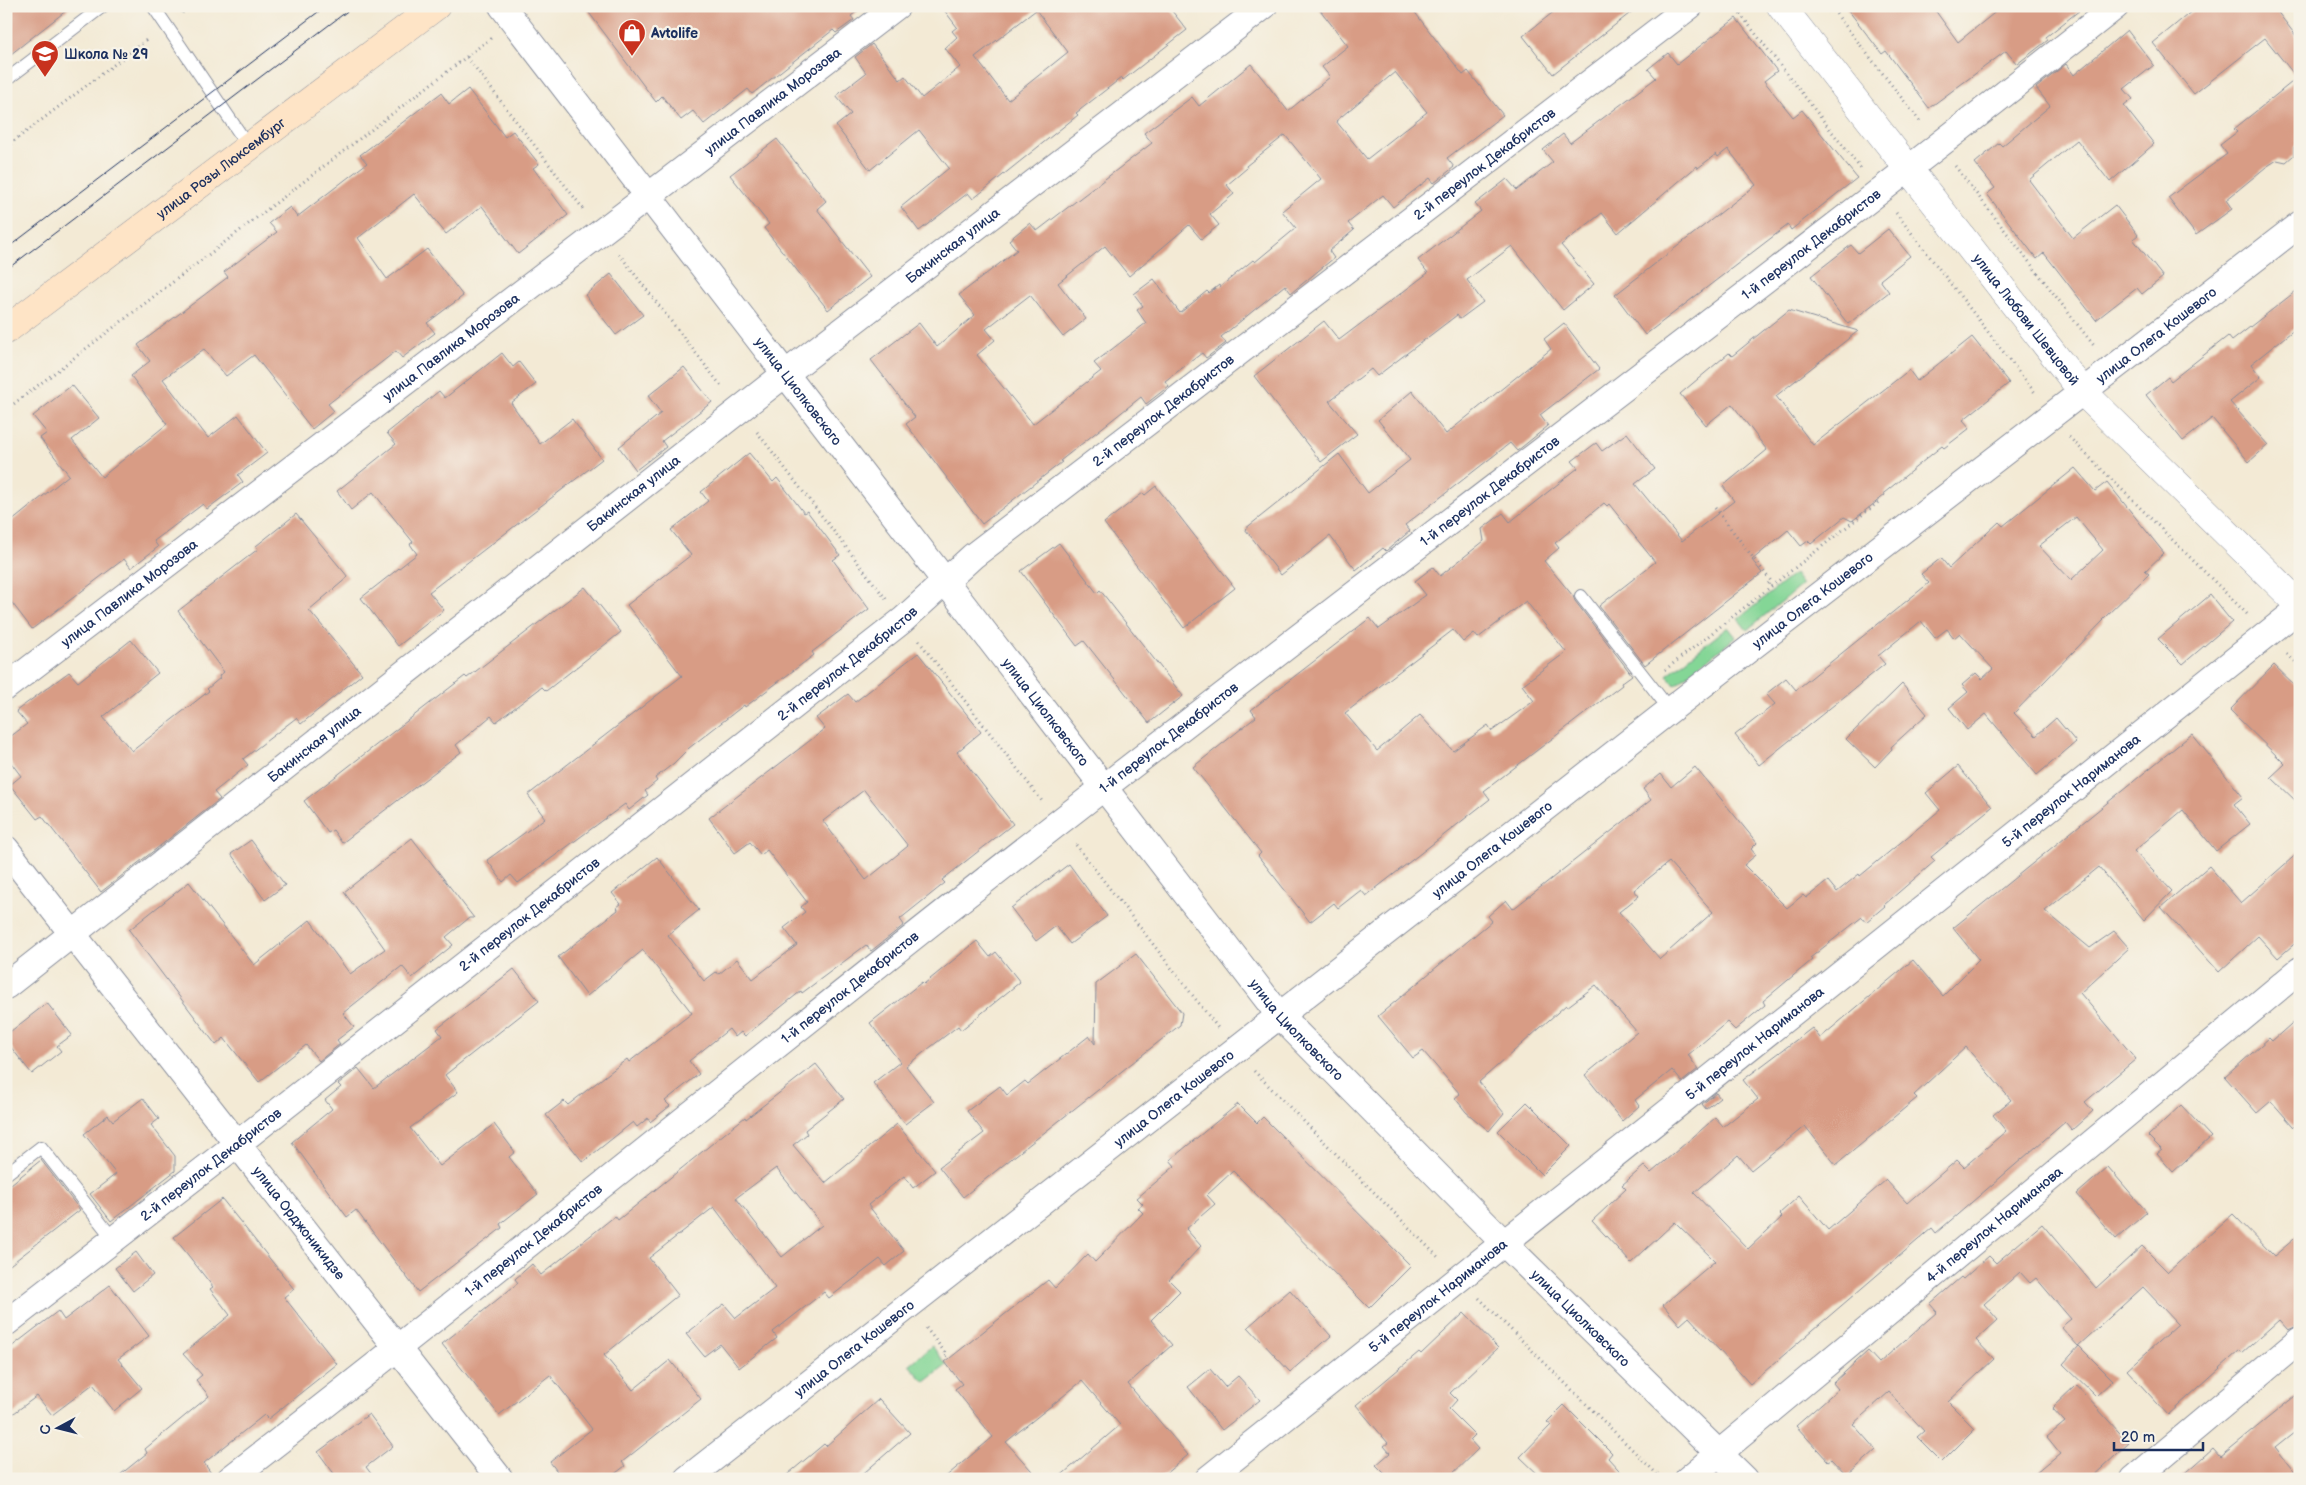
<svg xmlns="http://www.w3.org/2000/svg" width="2306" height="1485" viewBox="0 0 2306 1485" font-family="'Balsamiq Sans',sans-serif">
<rect width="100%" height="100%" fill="#f7f3e8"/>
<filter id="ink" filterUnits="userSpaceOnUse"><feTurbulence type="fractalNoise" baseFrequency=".02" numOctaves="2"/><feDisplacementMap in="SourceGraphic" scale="10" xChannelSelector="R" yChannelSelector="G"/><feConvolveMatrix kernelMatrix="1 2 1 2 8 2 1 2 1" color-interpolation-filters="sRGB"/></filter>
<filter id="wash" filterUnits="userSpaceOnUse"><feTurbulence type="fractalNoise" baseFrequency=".0096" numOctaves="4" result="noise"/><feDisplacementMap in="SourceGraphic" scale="20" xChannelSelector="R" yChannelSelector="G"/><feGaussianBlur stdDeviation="1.12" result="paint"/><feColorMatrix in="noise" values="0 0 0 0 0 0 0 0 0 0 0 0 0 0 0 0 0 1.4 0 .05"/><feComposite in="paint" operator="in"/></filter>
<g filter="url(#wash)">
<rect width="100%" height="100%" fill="#f3ead5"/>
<path fill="#84d696" stroke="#50827a" d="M1794,574L1802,585L1747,630L1738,619Z
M1728,627L1736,637L1675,685L1667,675Z
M932,1346L947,1365L925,1382L909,1365Z"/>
<g id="blocks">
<path fill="#d89c85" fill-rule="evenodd" d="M6,6H72L6,58Z
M584,6H864L851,16L854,20L836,33L833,30L752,94L748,89L704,124L693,111L681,120L662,96L656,102Z
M941,6H1168L1187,30L1123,80L1121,78L1076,113L1078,115L973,199L968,193L919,231L901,207L949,168L919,130L870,170L836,126L851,114L836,96L866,73L855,57L872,44L900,80L905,76L922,98L960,67L945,48L957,37L952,31L957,27ZM1036,10L1068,52L1008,100L975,57Z
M1317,6H1410L1463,75L1468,71L1503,115L1447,158L1454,167L1434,183L1430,178L1393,207L1383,195L1348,223L1354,230L1329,251L1334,258L1291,293L1285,285L1221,337L1226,343L1206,358L1202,353L1165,381L1169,386L1146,404L1141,397L1060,461L1062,462L982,524L906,424L915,417L871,360L919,323L937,347L975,315L959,295L1017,250L1009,240L1030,223L1037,231L1152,143L1144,133L1192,97L1199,106L1251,64L1288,111L1330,77L1322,67L1348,46ZM1395,72L1427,112L1367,159L1336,121ZM1285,135L1321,179L1282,211L1296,228L1255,262L1253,260L1220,287L1219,285L1209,293L1207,291L1180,313L1154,279L1134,294L1143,306L1137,310L1146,323L1094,363L1101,371L1033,424L977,355L995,340L986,329L1030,295L1063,337L1086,319L1058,283L1105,246L1129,276L1189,225L1201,239L1219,225L1210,214L1234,194L1227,185L1247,168L1246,166Z
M1561,6H1639L1553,74L1523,36Z
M1845,6H1932L1958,42L2003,6H2085L2046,37L2048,40L2017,64L2006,51L1929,108L1886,51L1882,54Z
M2198,6H2273L2300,41V142L2294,147V155L2286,162L2277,160L2266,167L2226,200L2232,209L2196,235L2168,198L2227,154L2220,145L2237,132L2234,129L2297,78L2265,38L2194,94L2153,43Z
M1736,18L1777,71L1764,81L1793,117L1802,110L1857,178L1791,230L1788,225L1645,335L1615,295L1756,185L1728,149L1718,157L1716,154L1698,168L1697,166L1618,233L1602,213L1561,245L1594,284L1563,310L1512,246L1467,280L1483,302L1460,319L1457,315L1377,376L1371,369L1329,401L1357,434L1321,462L1254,376L1324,321L1339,340L1428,273L1418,260L1481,211L1475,204L1507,179L1517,190L1553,162L1543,150L1563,134L1570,143L1656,78L1648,69L1668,53L1677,64Z
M2127,30L2154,65L2124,89L2133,99L2124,106L2154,144L2110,182L2077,140L2029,180L2073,238L2115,205L2138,235L2133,239L2163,277L2142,294L2137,288L2096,320L2044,253L2037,259L1987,194L1995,188L1975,163L1999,143L2002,146L2050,106L2036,88L2066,64L2074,75Z
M468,89L505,137L513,131L539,164L533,168L568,215L518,254L482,206L446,234L414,194L358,238L387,279L427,249L463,296L427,323L435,333L402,358L396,351L328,404L334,411L312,429L254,355L226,376L204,349L163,379L208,438L238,415L267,453L238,475L243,482L207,509L203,504L154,541L158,547L131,568L124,559L32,629L6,595V526L69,475L40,438L47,433L33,416L72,385L99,418L72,440L102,477L167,424L131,376L150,361L138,345L228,277L224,272L277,232L269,223L290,207L297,217L367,163L360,155L441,93L449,104Z
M777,139L826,201L817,209L870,277L828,310L764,228L769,224L730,175Z
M1888,229L1910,256L1880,280L1889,292L1848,324L1811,276L1851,245L1858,253Z
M611,274L643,315L616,335L585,295Z
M2300,288V325L2251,364L2261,377L2230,402L2268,445L2249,462L2212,418L2183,441L2146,395L2168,377L2171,381L2228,336L2232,341Z
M1789,310L1858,331L1776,396L1813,445L1909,370L1917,381L1972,337L2009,383L1963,420L1970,428L1944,448L1942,446L1884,493L1885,495L1852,521L1844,517L1811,544L1808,541L1801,546L1788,530L1752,560L1762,573L1645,665L1599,606L1655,562L1609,504L1607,506L1604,503L1555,543L1559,548L1544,561L1573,596L1575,601L1632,675L1621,683L1622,685L1484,791L1490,799L1366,896L1361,890L1338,908L1334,903L1310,922L1258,856L1261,853L1193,767L1256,717L1251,710L1370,618L1379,629L1426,595L1415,581L1433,567L1440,576L1484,541L1482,529L1503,513L1510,522L1578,468L1572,461L1596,443L1602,451L1627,433L1655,469L1635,484L1682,541L1734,501L1723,486L1767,450L1732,404L1706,425L1680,394L1729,353L1732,356ZM1526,601L1566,652L1522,685L1534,701L1492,731L1488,725L1453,751L1420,715L1377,751L1345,713L1453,630L1463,642L1474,633L1478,638Z
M1564,323L1599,369L1540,415L1548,426L1517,451L1510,443L1405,525L1410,531L1386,551L1383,548L1356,570L1330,536L1281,575L1245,529L1339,454L1368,493L1410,460L1378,420L1412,391L1446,434L1551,349L1544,339Z
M502,353L513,367L519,362L536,384L511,403L540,444L572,419L602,459L429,592L444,610L398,646L361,598L417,554L410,544L413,542L373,492L351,510L337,491L396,444L387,433L439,391L445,398Z
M684,367L712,402L662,441L666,447L636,470L619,447L661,413L648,396Z
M749,453L773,482L777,478L804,513L807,511L840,555L833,560L869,609L812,652L814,655L745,707L744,705L689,748L674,763L655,778L657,781L645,791L648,795L629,810L625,804L518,883L511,875L503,882L487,860L545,818L528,795L682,676L627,605L691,555L671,530L708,501L701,492Z
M2075,468L2095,491L2107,482L2164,553L2145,571L2149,574L2102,620L2103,621L2014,713L2036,736L2056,718L2076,742L2037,775L1986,714L1967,730L1949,708L1968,692L1962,685L1976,673L1982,679L1993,669L1960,633L1954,638L1947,629L1935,638L1921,621L1878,656L1885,664L1759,765L1735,735L1775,704L1766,694L1786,678L1796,690L1929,583L1921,574L1941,558L1949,568L1999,522L2003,526ZM2076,517L2103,550L2071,580L2039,546Z
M1156,486L1235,588L1184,628L1104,523L1143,493L1145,495Z
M296,514L348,577L309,610L362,674L301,724L296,718L243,759L248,765L214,792L220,799L101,892L42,816L37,819L10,785L21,776L6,756V740L27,724L16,711L69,672L78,682L131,640L158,673L103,717L132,751L209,691L207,689L220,678L219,676L224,672L178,611L258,549L256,546Z
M1059,543L1097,593L1100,590L1183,696L1149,723L1084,641L1077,646L1021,571Z
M585,587L621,632L546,691L542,687L496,722L491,716L456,745L461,752L342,843L333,830L328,833L304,801L465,676L467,678Z
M2210,595L2232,622L2183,664L2158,639Z
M918,653L981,732L957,752L1013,824L942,880L945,883L900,919L904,925L871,951L866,945L802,993L801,991L745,1036L741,1032L735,1037L729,1029L689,1061L699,1074L665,1101L670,1106L650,1122L648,1118L637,1127L633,1122L583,1162L546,1115L564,1101L568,1105L627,1059L629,1062L692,1013L643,950L587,996L558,957L618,910L617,907L621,904L612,893L657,857L699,910L668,935L704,981L716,972L719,974L737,959L753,979L797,945L784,928L805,912L801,907L807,902L767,850L761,855L750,842L735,853L709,818L825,729L816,718L848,694L855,702ZM864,790L908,846L866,880L837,842L838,841L823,821Z
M2274,665L2300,690V805L2271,777L2285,764L2230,710Z
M1902,684L1927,714L1891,747L1892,749L1875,767L1846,739Z
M2192,734L2243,797L2234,804L2250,824L2216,851L2183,810L2134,851L2172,891L2144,920L2099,867L2045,911L2090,948L2114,931L2129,948L2080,993L2136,1059L2085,1102L2093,1111L2072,1130L2065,1122L1936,1233L1932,1228L1750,1384L1689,1317L1680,1325L1663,1305L1715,1261L1675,1222L1631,1263L1592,1221L1626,1189L1622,1185L1644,1166L1651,1173L1715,1118L1723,1127L1758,1099L1743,1080L1812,1028L1820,1038L1913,960L1943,996L1979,960L1953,928ZM1966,1047L2011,1100L1993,1115L2006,1131L1964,1167L1957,1160L1907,1203L1886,1180L1828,1230L1799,1196L1779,1214L1782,1217L1748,1249L1694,1193L1738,1155L1751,1170L1805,1126L1836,1165L1917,1098L1914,1095Z
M1958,766L1992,807L1931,857L1935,861L1884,905L1885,906L1866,922L1862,917L1810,958L1812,960L1763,1001L1765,1005L1735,1030L1727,1022L1688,1055L1698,1069L1682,1082L1672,1070L1635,1100L1639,1106L1622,1121L1585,1075L1637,1032L1596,985L1567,1007L1566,1005L1479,1082L1504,1113L1489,1131L1466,1112L1455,1098L1460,1094L1423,1051L1413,1058L1378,1016L1492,921L1488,916L1506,900L1513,909L1651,800L1643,789L1661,774L1671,787L1695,767L1757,843L1751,849L1756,855L1744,865L1787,908L1803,895L1806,898L1828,881L1837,892L1859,874L1860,876L1940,810L1926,793ZM1669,862L1713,912L1660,959L1619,912L1639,896L1634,890Z
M412,838L474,918H469L446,937L453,945L412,978L402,966L343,1013L354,1027L337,1040L340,1044L319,1061L306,1045L259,1082L224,1038L216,1045L129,930L189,882L254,965L310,920L350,974L385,949L344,892Z
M251,840L285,885L265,900L231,854Z
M2300,851V939L2278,958L2258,936L2219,972L2161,907L2209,866L2241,903Z
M1069,864L1107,916L1070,944L1056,926L1036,941L1011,908Z
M977,941L990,957L996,952L1020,982L961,1030L958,1026L906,1066L934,1102L905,1124L873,1083L900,1062L870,1023L922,982L924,984Z
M1136,954L1182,1013L1180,1025L963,1197L939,1167L984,1133L967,1111L1000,1086L1007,1095L1025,1081L1028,1084L1089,1036L1095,1044L1096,984Z
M514,969L539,1001L445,1075L458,1092L410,1128L440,1166L494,1124L515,1152L509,1157L538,1194L500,1224L502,1228L418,1292L356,1210L347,1217L292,1142L332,1109L325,1100L341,1087L338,1084L358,1068L374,1088L442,1036L437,1029Z
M47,1003L72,1035L57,1046L61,1051L32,1074L6,1041V1035Z
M2300,1016V1134L2271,1101L2257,1113L2225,1077L2269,1038L2272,1041Z
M816,1064L844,1099L805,1130L807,1134L793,1145L825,1183L897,1124L935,1171L913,1188L904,1176L868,1205L904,1251L886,1266L880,1259L829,1298L824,1292L773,1332L777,1338L739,1368L720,1344L704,1356L686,1334L724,1304L736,1318L775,1288L714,1207L649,1258L678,1295L604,1355L633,1390L670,1360L701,1399L622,1462L625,1466L608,1479H563L550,1462L592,1429L550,1375L499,1415L442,1344L518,1283L515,1279L532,1264L541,1275L615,1216L618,1220L745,1117L746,1119ZM776,1168L822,1225L782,1257L736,1198Z
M1716,1093L1720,1098L1706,1109L1702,1104Z
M143,1098L159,1119L151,1125L175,1156V1171L111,1221L90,1194L116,1174L84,1134L108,1115L113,1121Z
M1527,1102L1571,1146L1542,1175L1498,1131Z
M1238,1104L1257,1123L1263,1117L1411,1266L1369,1308L1233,1171L1207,1195L1215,1204L1186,1229L1201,1246L1169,1280L1180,1291L1151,1320L1172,1345L1128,1384L1188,1455L1159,1479H1057L1120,1425L1082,1381L1006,1442L1039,1479H943L993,1437L955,1389L962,1384L945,1362L1048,1280L1055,1288L1088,1254L1095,1262L1143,1213L1138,1208L1143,1204L1137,1198L1175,1166L1170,1160Z
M2181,1105L2211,1137L2173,1172L2157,1154L2162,1150L2148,1136Z
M41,1160L80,1210L6,1268V1188Z
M2108,1167L2147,1212L2116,1239L2077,1194Z
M222,1199L294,1289L284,1297L337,1364L268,1419L264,1415L204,1463L215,1479H115L147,1453L145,1449L209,1396L196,1380L202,1375L183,1354L230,1315L210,1289L213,1287L174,1237Z
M2233,1214L2274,1256L2300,1234V1325L2288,1330L2279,1320L2242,1353L2240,1350L2168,1415L2127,1370L2178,1324L2143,1287L2078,1346L2061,1327L2071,1319L2036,1278L2030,1283L2020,1272L1984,1304L1998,1320L1976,1340L1994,1359L1948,1402L1975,1429L1942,1462L1917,1437L1924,1431L1889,1392L1853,1424L1876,1450L1847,1476L1831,1459L1828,1461L1796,1426L1838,1389L1833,1383L1868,1351L1879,1363L1937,1312L1930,1304L1961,1277L1963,1279L1989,1256L1996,1263L2042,1224L2096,1288L2142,1246L2168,1272Z
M136,1252L153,1275L133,1291L115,1268Z
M110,1285L149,1336L118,1359L142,1388L114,1411L93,1384L52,1415L37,1396L6,1419V1351L58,1311L64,1320Z
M1290,1290L1331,1336L1290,1372L1248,1327Z
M1464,1313L1498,1348L1450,1393L1457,1400L1449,1409L1475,1435L1470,1440L1478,1449L1447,1479H1390L1376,1465L1390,1453L1384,1446L1388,1443L1356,1405L1419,1352L1421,1354Z
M2079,1346L2113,1380L2096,1396L2063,1364Z
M1210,1369L1225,1387L1238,1376L1260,1400L1222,1430L1188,1387Z
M2076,1385L2129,1443L2090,1479H2029L2060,1453L2047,1437L2065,1422L2052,1408Z
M2300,1392V1428L2275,1448L2300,1479H2179L2213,1449L2220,1457Z
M879,1399L910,1433L857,1479H782L824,1444L826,1446Z
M1564,1405L1612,1453L1608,1458L1627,1479H1543L1520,1457L1551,1425L1547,1422Z
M369,1414L393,1446L366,1467L375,1479H338L318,1452Z"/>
</g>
</g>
<g filter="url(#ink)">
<use href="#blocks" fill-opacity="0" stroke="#878c9a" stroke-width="1"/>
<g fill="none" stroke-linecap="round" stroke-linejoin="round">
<defs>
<path id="service" d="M153,6L249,147
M6,80L103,6
M1581,596L1670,710
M6,1174L41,1147L114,1240"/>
<g id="minor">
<path id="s1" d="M502,6L1280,1016L1504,1243L1745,1479"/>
<path id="s2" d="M6,687L897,6"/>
<path id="s3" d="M6,849L500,1479"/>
<path id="s4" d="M6,986L785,374L1264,6"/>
<path id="s5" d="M6,1323L237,1144L903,620L973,556L1690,6"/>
<path id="s6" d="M230,1479C525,1251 812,1013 1107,785C1442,525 1783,270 2116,6"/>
<path id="s7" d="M687,1479L1670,710L2300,224"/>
<path id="s8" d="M1208,1479L2300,608"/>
<path id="s9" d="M1688,1479L2300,970"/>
<path d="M2134,1479L2300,1340"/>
</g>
<g id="tertiary">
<path id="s10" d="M1781,6L2083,392L2300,605"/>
</g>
<g id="secondary">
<path id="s11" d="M6,330L436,6"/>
</g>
</defs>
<use href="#service" stroke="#878c9a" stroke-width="14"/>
<use href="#minor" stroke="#878c9a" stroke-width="28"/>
<use href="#tertiary" stroke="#878c9a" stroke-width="29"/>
<use href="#secondary" stroke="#878c9a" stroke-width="29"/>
<path stroke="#878c9a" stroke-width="3" stroke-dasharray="1 4" stroke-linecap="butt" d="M1734,6L1861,169
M1830,6L1922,124
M182,13L189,6
M467,57L584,210
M6,147L149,38
M1955,166L2095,347
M1896,213L2036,394
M619,254L722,387
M6,410L491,38
M757,432L886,599
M2069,437L2247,614
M1715,508L1771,581L1768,584L1770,587
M919,641L1042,801
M2287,654L2300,666
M1665,670L1881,500
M1076,845L1218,1028
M1254,1071L1440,1259
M1479,1298L1660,1477
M926,1328L947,1355L943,1358"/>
<use href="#service" stroke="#fff" stroke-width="12"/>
<use href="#minor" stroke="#fff" stroke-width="26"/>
<use href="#tertiary" stroke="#fff" stroke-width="28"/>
<use href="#secondary" stroke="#fee4c6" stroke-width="28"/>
<path stroke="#1b2f5e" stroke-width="1" d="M6,249L326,6
M6,270L354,6"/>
</g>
</g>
<defs>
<symbol id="shop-pin" viewBox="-11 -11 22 30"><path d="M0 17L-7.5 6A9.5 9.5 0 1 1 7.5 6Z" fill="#c8321e" stroke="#f7f3e8"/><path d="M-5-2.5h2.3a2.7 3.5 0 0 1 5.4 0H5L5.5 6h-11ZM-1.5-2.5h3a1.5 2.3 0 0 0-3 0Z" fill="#fff"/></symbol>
<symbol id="school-pin" viewBox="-11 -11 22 30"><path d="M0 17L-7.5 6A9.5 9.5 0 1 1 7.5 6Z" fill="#c8321e" stroke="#f7f3e8"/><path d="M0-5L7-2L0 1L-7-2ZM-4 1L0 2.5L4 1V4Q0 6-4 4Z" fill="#fff"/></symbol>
</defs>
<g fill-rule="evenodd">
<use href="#shop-pin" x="616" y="17" width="32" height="43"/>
<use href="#school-pin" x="29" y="38" width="32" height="43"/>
</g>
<g text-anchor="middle" stroke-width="4.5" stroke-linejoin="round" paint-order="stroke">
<g font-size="14" font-weight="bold" fill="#1b2f5e" stroke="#f7f3e8" text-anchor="start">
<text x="651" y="38">Avtolife</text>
<text x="64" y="59">Школа № 29</text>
</g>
<g font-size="14" fill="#1b2f5e" stroke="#f7f3e8">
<text dy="5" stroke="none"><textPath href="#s2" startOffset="965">улица Павлика Морозова</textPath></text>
<text dy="5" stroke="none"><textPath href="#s5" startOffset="1879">2-й переулок Декабристов</textPath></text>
<text dy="5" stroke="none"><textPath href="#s11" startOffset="269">улица Розы Люксембург</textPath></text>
<text dy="5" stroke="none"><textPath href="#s4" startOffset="1202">Бакинская улица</textPath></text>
<text dy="5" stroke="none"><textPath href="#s6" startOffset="2006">1-й переулок Декабристов</textPath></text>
<text dy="5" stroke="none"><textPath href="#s10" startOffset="398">улица Любови Шевцовой</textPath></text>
<text dy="5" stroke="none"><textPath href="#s7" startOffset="1862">улица Олега Кошевого</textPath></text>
<text dy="5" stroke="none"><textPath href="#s2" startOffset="560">улица Павлика Морозова</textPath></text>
<text dy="5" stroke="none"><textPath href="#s1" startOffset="486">улица Циолковского</textPath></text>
<text dy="5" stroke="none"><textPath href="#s5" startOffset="1474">2-й переулок Декабристов</textPath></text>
<text dy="5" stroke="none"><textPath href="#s6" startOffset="1601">1-й переулок Декабристов</textPath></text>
<text dy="5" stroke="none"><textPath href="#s4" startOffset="798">Бакинская улица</textPath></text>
<text dy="5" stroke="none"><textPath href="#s2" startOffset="155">улица Павлика Морозова</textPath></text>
<text dy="5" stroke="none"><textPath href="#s7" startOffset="1428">улица Олега Кошевого</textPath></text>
<text dy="5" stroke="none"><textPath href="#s5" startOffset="1069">2-й переулок Декабристов</textPath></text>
<text dy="5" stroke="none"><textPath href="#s1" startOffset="891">улица Циолковского</textPath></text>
<text dy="5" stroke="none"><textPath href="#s6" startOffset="1196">1-й переулок Декабристов</textPath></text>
<text dy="5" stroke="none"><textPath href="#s4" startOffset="392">Бакинская улица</textPath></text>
<text dy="5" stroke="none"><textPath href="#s8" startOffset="1104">5-й переулок Нариманова</textPath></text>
<text dy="5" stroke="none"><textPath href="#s7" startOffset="1022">улица Олега Кошевого</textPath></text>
<text dy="5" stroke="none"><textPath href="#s5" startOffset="664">2-й переулок Декабристов</textPath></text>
<text dy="5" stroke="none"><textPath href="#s6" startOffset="791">1-й переулок Декабристов</textPath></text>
<text dy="5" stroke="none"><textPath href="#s1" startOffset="1296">улица Циолковского</textPath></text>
<text dy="5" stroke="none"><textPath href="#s8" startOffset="699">5-й переулок Нариманова</textPath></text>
<text dy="5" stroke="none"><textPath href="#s7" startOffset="618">улица Олега Кошевого</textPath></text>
<text dy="5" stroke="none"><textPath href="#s5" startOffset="259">2-й переулок Декабристов</textPath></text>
<text dy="5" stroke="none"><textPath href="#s3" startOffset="475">улица Орджоникидзе</textPath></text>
<text dy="5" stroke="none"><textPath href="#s9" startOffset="398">4-й переулок Нариманова</textPath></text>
<text dy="5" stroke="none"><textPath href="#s6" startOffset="386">1-й переулок Декабристов</textPath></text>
<text dy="5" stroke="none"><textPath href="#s8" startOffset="294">5-й переулок Нариманова</textPath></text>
<text dy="5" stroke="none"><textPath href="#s1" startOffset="1701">улица Циолковского</textPath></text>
<text dy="5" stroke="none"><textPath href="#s7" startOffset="212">улица Олега Кошевого</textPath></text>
</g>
</g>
<rect width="2306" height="1485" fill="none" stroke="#f7f3e8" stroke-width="25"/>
<g transform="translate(58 1428) rotate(263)" stroke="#f7f3e8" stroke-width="4" paint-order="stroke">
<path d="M0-4L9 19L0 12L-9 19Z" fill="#1b2f5e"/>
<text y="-8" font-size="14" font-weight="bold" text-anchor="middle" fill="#1b2f5e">С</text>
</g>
<path d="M2114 1442v8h89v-8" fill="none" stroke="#1b2f5e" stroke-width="2.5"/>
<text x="2121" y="1442" font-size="15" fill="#1b2f5e" stroke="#f7f3e8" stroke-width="4" paint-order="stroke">20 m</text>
</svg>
